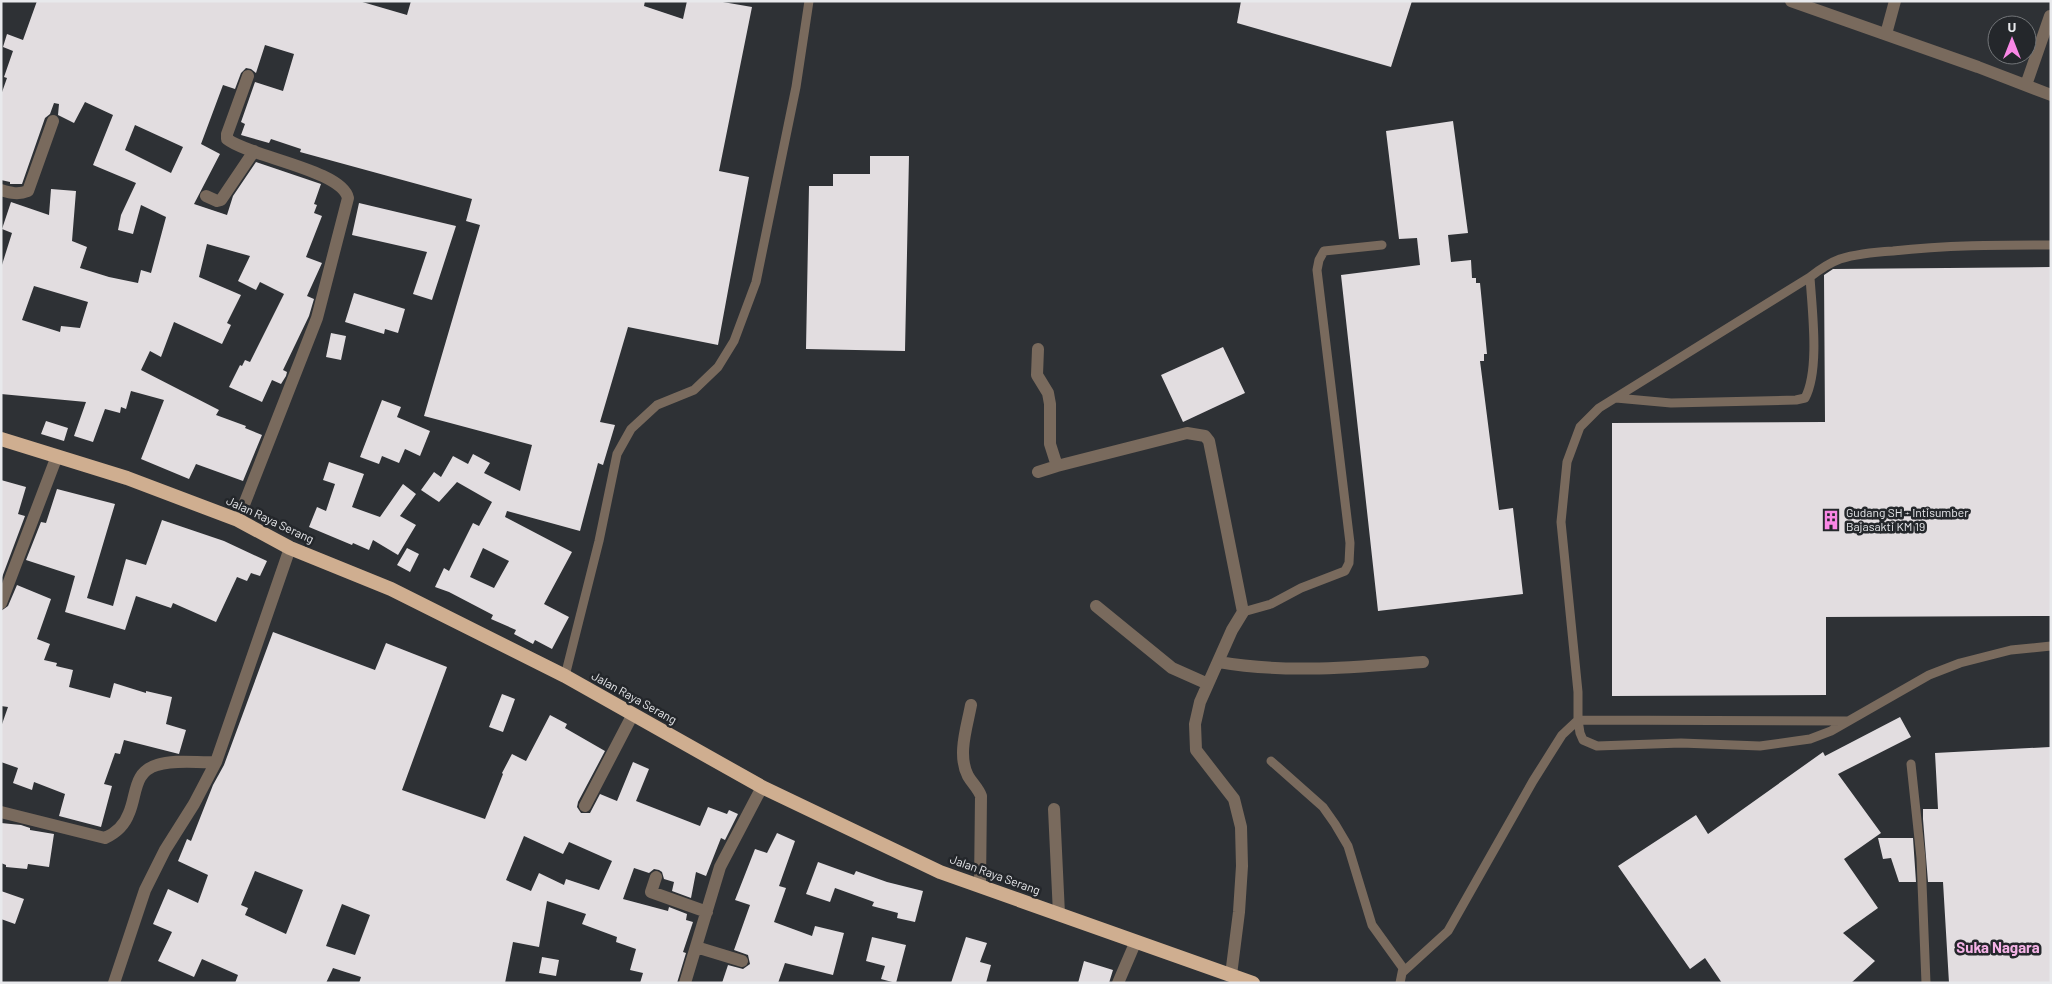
<svg xmlns="http://www.w3.org/2000/svg" width="2052" height="984" viewBox="0 0 2052 984" font-family="Barlow,sans-serif">
<rect width="100%" height="100%" fill="#2e3135"/>
<path fill="#e2dde0" fill-rule="evenodd" d="M37,1H359L407,15L411,1H645L644,6L683,19L687,1H717L752,7L719,171L749,177L718,345L628,327L600,422L615,425L603,465L598,463L580,531L507,511L505,517L572,552L544,604L569,617L552,649L535,640L533,644L514,634L516,630L491,619L493,615L449,592L435,587L444,568L449,571L473,523L479,526L492,502L457,482L439,502L421,490L434,472L441,477L453,456L468,464L473,454L490,463L484,473L520,491L532,445L424,416L480,225L466,221L472,199L300,152L301,149L271,139L269,143L241,135L245,124L241,122L255,82L283,91L294,54L265,45L256,73L251,69L246,68L241,73L235,89L223,85L201,144L220,154L194,204L227,215L233,196L256,162L321,184L314,204L317,205L314,213L322,216L306,257L322,263L307,296L314,299L309,316L283,370L287,372L286,376L281,384L272,380L262,402L229,387L240,365L242,366L245,360L250,362L284,294L260,282L256,290L238,281L250,256L207,244L199,277L241,295L227,323L231,325L222,344L174,322L161,357L150,351L141,370L219,410L216,415L246,426L245,428L262,435L243,481L196,464L189,479L141,459L164,400L131,391L126,409L121,407L120,413L105,409L93,442L74,436L86,402L1,394V268L12,233L2,229L11,202L49,215L51,189L76,191L72,241L87,247L80,268L109,277L138,283L141,270L151,273L166,217L141,205L133,234L118,230L121,215L136,183L93,165L113,115L85,102L74,123L58,115L59,104L54,103L50,114L45,118L22,184H10V182L1,180V95L7,78L4,77L13,51L3,47L7,34L23,40ZM135,125L183,147L171,173L125,150ZM34,286L88,302L80,328L61,326L60,332L22,320ZM483,548L509,561L494,588L470,577Z
M1241,1H1412L1391,67L1237,23Z
M1453,121L1468,233L1448,235L1451,262L1471,260L1472,278H1476V283H1480L1487,354H1484V361H1480L1499,510L1513,508L1523,594L1378,611L1341,275L1420,265L1417,238L1399,239L1386,131Z
M870,156H909L905,351L806,349L809,186H833V174H870Z
M359,203L456,226L432,300L413,294L427,252L352,235Z
M2051,267V616L1826,617V695L1612,696V423L1825,422L1824,275L1833,269Z
M354,293L405,309L398,333L385,329L384,334L345,322Z
M331,333L346,336L341,360L326,357Z
M1223,347L1245,393L1183,422L1161,375Z
M382,400L401,407L397,417L430,431L420,456L405,449L399,463L382,456L379,464L360,457Z
M46,421L68,428L64,441L41,434Z
M329,462L364,474L352,507L380,517L403,484L416,494L400,516L416,525L398,555L373,540L369,550L353,543L352,545L309,527L317,507L326,511L335,484L323,480Z
M1,480L26,487L18,514L25,516L1,580Z
M57,489L115,504L87,598L113,606L126,559L146,565L162,520L224,541L267,561L260,576L251,573L247,581L237,577L216,622L173,603L171,608L136,596L125,630L65,612L75,576L26,560L41,522L46,523Z
M407,548L419,554L410,572L397,565Z
M17,585L51,599L37,639L50,644L44,660L57,663L56,666L73,670L69,687L110,698L114,683L146,693V691L172,697L166,724L186,730L179,754L124,740L120,754L115,753L104,784L112,786L101,827L59,816L65,794L34,782L32,790L13,783L18,768L1,762V727L8,707L1,706V611L8,606Z
M273,632L375,670L386,643L447,667L402,790L485,819L503,774L502,773L512,754L526,761L550,715L567,724L565,728L605,751L578,802L577,807L581,813H590L600,794L617,801L633,762L649,769L636,801L700,826L708,807L727,814L729,810L738,814L725,840L721,838L706,876L696,872L691,898L672,891L674,882L664,879L662,872L659,870L654,869L649,873L634,868L623,899L668,911L669,907L687,914L686,920L693,922L683,952L686,953L677,983H640L643,973L630,970L636,949L616,942L617,937L582,924L586,914L547,901L539,947L513,942L505,983H359L361,977L333,968L326,983H235L238,975L202,959L194,977L158,961L172,932L153,924L168,889L198,903L208,875L178,861L187,839L191,841L213,785L224,765ZM524,836L563,854L569,842L612,861L599,890L566,879L564,885L539,873L531,891L506,880ZM255,871L303,890L286,934L245,915L248,908L241,905ZM342,904L370,915L355,955L326,946Z
M502,694L515,699L503,732L489,727Z
M1900,717L1911,737L1838,774L1881,833L1844,859L1878,908L1843,933L1875,961L1851,983H1722L1705,958L1690,969L1618,866L1696,815L1708,834L1823,752L1825,756Z
M2050,747L2051,983H1949L1943,882H1928L1923,819V809H1938L1935,753Z
M1,823L21,825L30,828V830L54,834L49,867L28,864L27,869L6,867V865L1,863Z
M777,833L795,841L779,886L786,888L774,922L812,936L815,926L844,933L833,975L785,963L778,983H722L728,965L743,969L750,964L748,955L734,950L750,905L735,900L755,849L767,853Z
M1878,838H1913L1916,882H1899L1891,858L1883,859Z
M818,862L854,875L856,871L887,882L923,891L915,922L897,918L898,913L872,906L874,902L835,888L830,902L806,894Z
M1,891L24,899L15,924L1,919Z
M872,937L906,945L896,983L881,979L885,966L866,961Z
M966,937L987,943L980,962L991,965L986,983H951Z
M542,957L559,960L556,976L539,973Z
M1084,961L1113,970L1109,983H1078Z"/>
<g fill="none" stroke-linecap="round" stroke-linejoin="round">
<path stroke="#796a5d" stroke-width="9" d="M2051,245C1998,245 1946,245 1893,251C1876,252 1856,254 1840,259C1829,263 1819,270 1810,277L1599,408L1580,427L1567,462L1561,522L1578,692V720L1580,733L1583,740L1597,746L1681,743L1760,746L1810,739L1831,731L1929,675L1960,663L2011,650L2051,646
M1616,398L1671,403L1796,400L1805,398C1820,370 1812,310 1810,277
M1243,612L1271,604L1301,588L1345,571L1349,563L1350,543L1317,270L1319,260L1324,251L1382,245
M565,676L599,541L617,454L631,429L657,405L694,390L718,367L734,341L756,282L796,87L809,1
M1271,761L1323,807L1335,824L1348,846L1372,925L1403,968L1400,983
M1911,764L1921,858L1926,983
M1403,972L1448,931L1533,781L1562,735L1578,720L1848,721"/>
<path stroke="#796a5d" stroke-width="12" d="M1791,1L1978,67L2051,95
M1886,34L1895,1
M2026,85L2050,16
M1,190C11,193 18,195 28,191L53,121
M206,196L217,201L221,200L254,151
M1038,349L1037,375L1048,393L1050,404V444L1057,466
M1038,472L1057,466L1187,433L1205,436L1209,441L1243,612L1232,630L1200,702L1195,724L1196,750L1234,799L1241,827L1242,866L1239,912L1231,975
M238,520L317,318L348,198C342,170 250,157 227,139V134L248,76
M1,603L57,456
M1096,606L1172,668L1208,684
M1219,662C1286,674 1355,667 1423,662
M971,705C967,727 957,755 968,776C972,783 978,788 981,796L980,886
M585,806L633,714
M1054,809L1059,914
M1,812L105,838C116,833 125,824 129,813C137,795 133,772 157,765C175,759 198,763 216,762
M656,877L651,892L707,912
M696,947L742,961
M114,983L145,890L165,850L194,804L216,762L290,548
M685,983L720,867L762,787
M1118,983L1136,941"/>
<path stroke="#cfae90" stroke-width="14" d="M1,439L127,478L238,520L290,548L391,589L565,676L762,787L940,872L1253,983"/>
</g>
<defs>
<symbol id="building-bare" viewBox="-9 -9 18 18"><path d="M-4-6H4V6H1V3H-1V6H-4ZM-2.5-4.3h1.7v1.8h-1.7ZM.8-4.3h1.7v1.8H.8ZM-2.5-1h1.7V.8h-1.7ZM.8-1h1.7V.8H.8Z" fill="#fa87e6" stroke="#24272b" stroke-width="2.5" paint-order="stroke"/></symbol>
</defs>
<g fill-rule="evenodd">
<use href="#building-bare" x="1817" y="506" width="28" height="28"/>
</g>
<g text-anchor="middle" stroke-width="5" stroke-linejoin="round" paint-order="stroke">
<g font-size="12" fill="#e8e9ec" stroke="#24272b" text-anchor="start">
<text x="1846" y="517">Gudang SH - Intisumber<tspan x="1846" dy="14">Bajasakti KM 19</tspan></text>
</g>
<g font-size="12" fill="#e8e9ec" stroke="#24272b">
<text transform="translate(270 520) rotate(25)" y="4">Jalan Raya Serang</text>
<text transform="translate(634 698) rotate(29)" y="4">Jalan Raya Serang</text>
<text transform="translate(995 875) rotate(20)" y="4">Jalan Raya Serang</text>
</g>
<g font-size="15" font-weight="bold" fill="#f4b3e6" stroke="#24272b">
<text x="1998" y="953">Suka Nagara</text>
</g>
</g>
<rect width="2052" height="984" fill="none" stroke="#e8e9ec" stroke-width="5"/>
<g transform="translate(2012 40)"><circle r="24" fill="#24272b" stroke="#727578"/>
<path d="M0-4L9 19L0 12L-9 19Z" fill="#fa87e6"/>
<text y="-8" font-size="14" font-weight="bold" text-anchor="middle" fill="#e8e9ec">U</text>
</g>
</svg>
